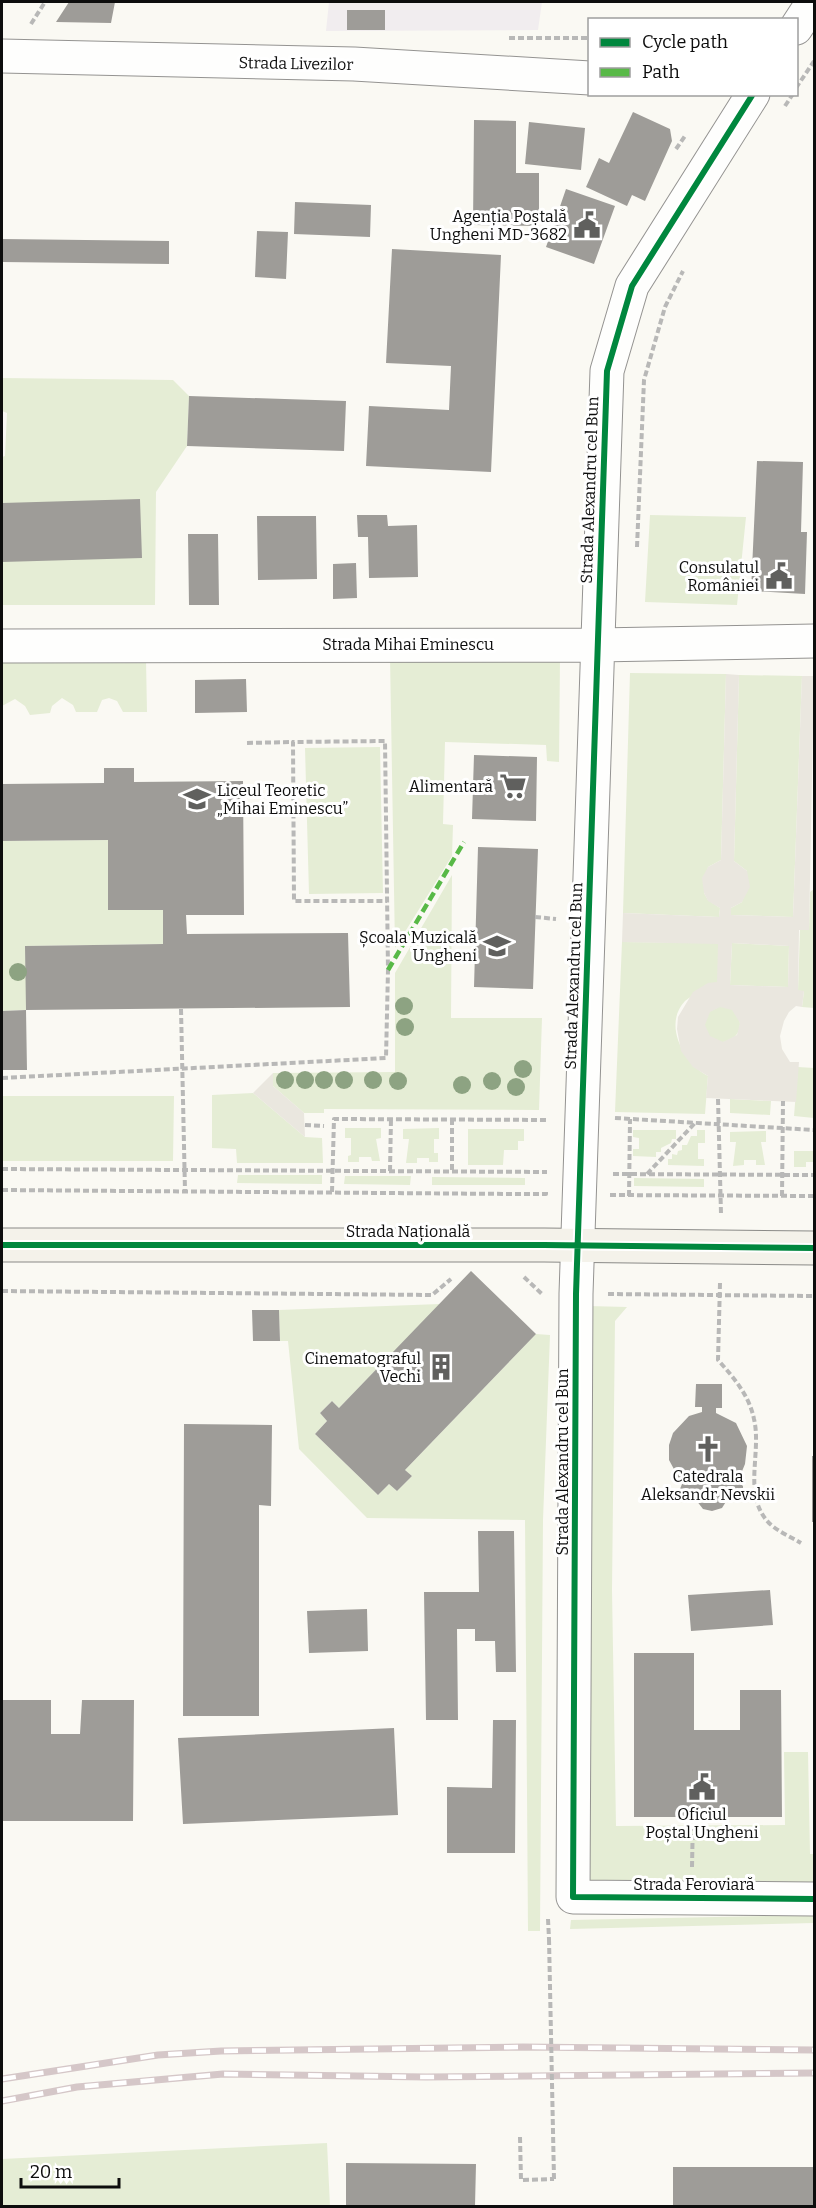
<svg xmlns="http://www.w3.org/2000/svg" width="816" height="2208" viewBox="0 0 816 2208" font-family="Bitter,serif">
<rect width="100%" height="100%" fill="#faf9f3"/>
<path fill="#f1edef" d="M329,2H542L538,30L326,31Z"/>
<path fill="#e5edd5" d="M2,378L173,380L189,396L187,446L156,492L155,605H2V457L5,456L7,413L2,411Z
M650,515L746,517L737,605L645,602Z
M390,656L560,658L559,762L547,761L546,745L445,742L443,824L453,825L452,856L395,948Z
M2,660H146L147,712H123L117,701L109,698L102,700L97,712H76L73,705L62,698L52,706L50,713L30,715L25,706L15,699L2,706Z
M630,673L726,674L721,860L708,867L704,893L708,900L720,908L719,917L623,913Z
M739,675L802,676L793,917L731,915V908L742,902L747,871L734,861Z
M380,747L383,893L309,894L305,748Z
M108,840V910H163V944L26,946V1010L2,1011V841Z
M452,875L451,1018H542L539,1110L324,1109V1113H304L273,1086V1073L395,1072V973Z
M814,889V1008L802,1007L804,991H798L800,930H809L810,892Z
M622,942L718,943V983C708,988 693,994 685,1001C662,1025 685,1064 708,1076L705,1114L615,1112Z
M732,943L789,946L788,987L730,985Z
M704 1024a18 18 0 1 1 36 0a18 18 0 1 1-36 0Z
M798,1067L814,1068V1118L794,1116Z
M253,1093L305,1137L322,1138L323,1163H237L236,1149L212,1148V1095Z
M2,1096H174L173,1161H2Z
M730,1099L771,1101L770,1115L730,1113Z
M345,1128H381V1138L376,1139L380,1161H372L371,1157H359V1162H348V1156L351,1155V1138H345Z
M439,1128V1139H434V1153H438V1162H429V1158H417V1163H406L409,1139H403V1129Z
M468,1129H524V1141H518V1150H504L503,1165H468Z
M633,1130H676V1139H672L671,1143L661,1148V1152H656V1157L633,1156V1149H639V1138L633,1137Z
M697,1130H705V1143H698V1159H704V1166L668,1165V1159H672V1154L677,1155L678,1151L682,1150V1145H687L691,1136H697Z
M766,1131V1142H761L765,1165H756V1160H744V1165L733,1166L736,1142H730V1132Z
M794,1151H814V1162H806V1167H794Z
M238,1175H322V1184L237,1183Z
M345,1176H411L410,1185L344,1184Z
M432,1177L525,1178V1185H432Z
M634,1178L704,1179V1187L634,1186Z
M440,1304L339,1408L332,1401L320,1413L327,1421L315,1434L378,1495L389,1484L397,1491L412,1476L405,1470L536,1334L550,1335L543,1520L540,1931H528L525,1520L367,1518L299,1449L288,1341H280L279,1310Z
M588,1306L627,1307L615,1321L612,1590L616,1826L785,1825L784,1752H808L810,1854H814V1884L587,1882Z
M814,1915V1923L570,1929L571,1920Z
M327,2143L330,2206H2V2159Z"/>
<path fill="#eae7df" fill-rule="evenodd" d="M726,674L739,675L734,861L747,871L750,887L742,902L731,908V915L793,917L802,676H814L809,930H799L798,990L804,991L802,1007L796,1006L789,1012L784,1021L780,1036L782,1049L790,1062H799L796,1102L706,1098L708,1076L693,1067L681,1051L677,1029L678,1017L693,992L708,983L717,982L718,944L622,942L623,913L719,917L720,908L708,901L704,893L702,878L708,867L721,860ZM732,943L789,946L788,987L730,985ZM720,1007L732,1010L740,1023L737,1035L723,1042L710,1036L705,1025L710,1012Z
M273,1073V1086L304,1113L305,1137L253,1093Z"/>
<path fill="#9e9c98" d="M69,2H115L111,23L56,22Z
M347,10H385V30H347Z
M633,112L670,129L672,141L645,201L632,195L627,206L586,187L599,158L609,163Z
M474,120L516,121V173H539V226L473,225Z
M529,122L585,128L581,170L525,164Z
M566,189L615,206L594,264L546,247Z
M295,202L371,205L370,237L294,234Z
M257,231L288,232L286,279L255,277Z
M2,239L169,241V264L2,262Z
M392,249L501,255L491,472L366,466L369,406L449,410L451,366L386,363Z
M189,396L346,401L344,451L187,446Z
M757,461L803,462L801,532H807L805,594L751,591Z
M140,499L142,558L2,562V503Z
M357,515H387L388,526L417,525L418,577L369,578L368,537H358Z
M257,516H316L317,579L258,580Z
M188,534H218L219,605H189Z
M356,563L357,598L333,599V564Z
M246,679L247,712L195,713V680Z
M474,755L537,757L536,821L472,819Z
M104,768H134V782L243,781L244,915H186L187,934L348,933L350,1007L26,1010L27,1070H2V1011L26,1010L25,946L163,944V910H108V840L2,841V784L104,783Z
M478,847L538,849L533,989L474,987Z
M471,1271L536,1334L405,1470L412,1476L397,1491L389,1484L378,1495L315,1434L327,1421L320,1413L332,1401L339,1408Z
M252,1310H279L280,1341H253Z
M696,1384H722V1408H716V1413L736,1423L747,1446L745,1464L738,1481L743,1486V1494L736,1500H727L722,1508L712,1511L703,1509L696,1500L686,1502L682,1499L678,1494L682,1484L669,1460V1445L673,1433L689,1416L702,1412V1407H695Z
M184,1424L272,1425L271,1506L259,1505V1716H183Z
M812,1456H814V1522H812Z
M478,1531H514L516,1672H496L495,1641H475V1629H457L458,1720H426L424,1592H479Z
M770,1590L773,1625L691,1631L688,1595Z
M367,1609L368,1651L309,1653L307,1611Z
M634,1653H694V1730H740V1690H781L782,1817H634Z
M2,1700H51V1734H80L82,1700H134L133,1821H2Z
M493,1720H516L515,1853H447V1787L492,1788Z
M394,1728L398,1815L183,1824L178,1738Z
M346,2163L476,2164L475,2206H346Z
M673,2167H814V2206H673Z"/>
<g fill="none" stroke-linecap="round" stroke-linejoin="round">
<defs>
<path id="street" d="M796,28L813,2
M2,56L354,64L590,78
M753,94L632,286L607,371L576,1294L573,1897L814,1899
M2,646L597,645L814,641"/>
<path id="secondary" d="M2,1245H544L814,1248"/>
</defs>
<use href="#street" stroke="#949391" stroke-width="35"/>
<use href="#secondary" stroke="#8a8a87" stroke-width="35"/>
<path stroke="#b8b8b7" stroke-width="4" stroke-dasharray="6 3" stroke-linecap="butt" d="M31,24L45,2
M509,38H590
M796,88L814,61
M785,106L793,94
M676,149L685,136
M637,547L644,380L665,307L683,271
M247,743L293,742
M535,917L556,919
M181,1009L185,1191
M2,1078L386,1058L388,970L385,741L293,742L294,901H387
M718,1099L721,1214
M615,1118L814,1130
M452,1119V1172
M305,1125L324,1126
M2,1169L547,1172
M390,1171L391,1119
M613,1174L814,1175
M647,1174L695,1123
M2,1190L514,1194H546V1191
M332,1192L334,1119L549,1120
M610,1195L814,1196
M629,1196L630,1119
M782,1196L783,1101
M524,1277L543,1295
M720,1283L718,1360C734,1378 749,1395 754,1419C762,1453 742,1495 769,1523C777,1531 791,1537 801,1543
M2,1291L432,1295L451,1279
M608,1294L814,1296
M692,1867L693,1817
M548,1919L549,1939
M520,2137L521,2180L554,2179"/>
<use href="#street" stroke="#fefefd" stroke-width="33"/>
<use href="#secondary" stroke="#f4f2ea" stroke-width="33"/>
<defs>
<path id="rail" d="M2,2079L158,2055L221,2051L523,2047L814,2050
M2,2101L77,2087L223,2074L426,2077L814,2073"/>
</defs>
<use href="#rail" stroke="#d5c7c8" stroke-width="7"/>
<use href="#rail" stroke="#fff" stroke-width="4.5" stroke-dasharray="14" stroke-linecap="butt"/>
<path stroke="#b8b8b7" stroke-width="4" stroke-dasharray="6 3" stroke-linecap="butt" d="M549,1939L554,2179"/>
<path stroke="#58b947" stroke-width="4.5" stroke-dasharray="9 4.5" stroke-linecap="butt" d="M388,970L464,842"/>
<defs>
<path id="cycleway" d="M753,94L632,286L607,371L576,1294L573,1897L814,1899
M2,1245H544L814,1248"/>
</defs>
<use href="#cycleway" stroke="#fff" stroke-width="10"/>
<use href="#cycleway" stroke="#00873e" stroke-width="6"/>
</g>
<g fill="#8da382">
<circle cx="18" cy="972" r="9"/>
<circle cx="404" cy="1006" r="9"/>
<circle cx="405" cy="1027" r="9"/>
<circle cx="523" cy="1069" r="9"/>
<circle cx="285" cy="1080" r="9"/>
<circle cx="305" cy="1080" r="9"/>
<circle cx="324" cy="1080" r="9"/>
<circle cx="344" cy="1080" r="9"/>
<circle cx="373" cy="1080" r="9"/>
<circle cx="398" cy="1081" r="9"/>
<circle cx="492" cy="1081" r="9"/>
<circle cx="462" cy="1085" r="9"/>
<circle cx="516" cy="1087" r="9"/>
</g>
<defs>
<symbol id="civic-bare" viewBox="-9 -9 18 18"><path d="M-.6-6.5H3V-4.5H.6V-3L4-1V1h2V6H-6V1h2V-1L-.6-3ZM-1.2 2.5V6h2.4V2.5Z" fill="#60605e" stroke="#fff" stroke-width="2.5" paint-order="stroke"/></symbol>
<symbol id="supermarket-bare" viewBox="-9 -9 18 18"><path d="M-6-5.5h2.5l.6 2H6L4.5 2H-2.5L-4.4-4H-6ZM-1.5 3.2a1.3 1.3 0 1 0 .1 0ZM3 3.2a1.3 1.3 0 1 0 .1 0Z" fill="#60605e" stroke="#fff" stroke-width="2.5" paint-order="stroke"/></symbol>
<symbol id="school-bare" viewBox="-9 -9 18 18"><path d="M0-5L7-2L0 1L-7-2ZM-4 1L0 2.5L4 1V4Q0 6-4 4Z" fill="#60605e" stroke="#fff" stroke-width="2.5" paint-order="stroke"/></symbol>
<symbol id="building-bare" viewBox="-9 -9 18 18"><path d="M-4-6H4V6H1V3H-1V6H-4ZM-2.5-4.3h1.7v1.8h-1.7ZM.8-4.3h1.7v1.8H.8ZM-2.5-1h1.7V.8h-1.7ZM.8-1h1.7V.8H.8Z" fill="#60605e" stroke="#fff" stroke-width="2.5" paint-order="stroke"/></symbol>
<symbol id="church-bare" viewBox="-9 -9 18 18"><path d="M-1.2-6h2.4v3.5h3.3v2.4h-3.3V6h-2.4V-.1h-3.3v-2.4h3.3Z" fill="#60605e" stroke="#fff" stroke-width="2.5" paint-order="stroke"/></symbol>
</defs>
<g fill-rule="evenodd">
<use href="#civic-bare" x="568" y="206" width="38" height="38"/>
<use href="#civic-bare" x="760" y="557" width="38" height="38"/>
<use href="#supermarket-bare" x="494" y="767" width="38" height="38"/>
<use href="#school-bare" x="178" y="780" width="38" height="38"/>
<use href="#school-bare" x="478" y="927" width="38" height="38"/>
<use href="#building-bare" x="422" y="1348" width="38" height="38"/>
<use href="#church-bare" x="689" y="1430" width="38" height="38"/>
<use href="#civic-bare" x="683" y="1768" width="38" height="38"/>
</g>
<g text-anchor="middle" stroke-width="6" stroke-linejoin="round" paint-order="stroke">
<g font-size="16" fill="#0d0d0d" stroke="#fff">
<text transform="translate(296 63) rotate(1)" y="6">Strada Livezilor</text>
<text transform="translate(589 490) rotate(-88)" y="6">Strada Alexandru cel Bun</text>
<text x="408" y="650">Strada Mihai Eminescu</text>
<text transform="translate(573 976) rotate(-88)" y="6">Strada Alexandru cel Bun</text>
<text x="408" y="1237">Strada Națională</text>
<text transform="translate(562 1462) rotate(-90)" y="6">Strada Alexandru cel Bun</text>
<text x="694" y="1890">Strada Feroviară</text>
</g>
<g font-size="16" fill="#0d0d0d" stroke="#fff" text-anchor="end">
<text x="567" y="222">Agenția Poștală<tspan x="567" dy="18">Ungheni MD-3682</tspan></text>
<text x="759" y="573">Consulatul<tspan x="759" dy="18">României</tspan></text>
<text x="493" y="792">Alimentară</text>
<text x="217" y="796" text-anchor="start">Liceul Teoretic<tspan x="217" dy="18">„Mihai Eminescu”</tspan></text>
<text x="477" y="943">Școala Muzicală<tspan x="477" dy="18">Ungheni</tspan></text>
<text x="421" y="1364">Cinematograful<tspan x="421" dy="18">Vechi</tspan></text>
<text x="708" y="1482" text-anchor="middle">Catedrala<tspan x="708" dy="18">Aleksandr Nevskii</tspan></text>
<text x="702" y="1820" text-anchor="middle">Oficiul<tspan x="702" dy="18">Poștal Ungheni</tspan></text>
</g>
</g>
<rect width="816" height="2208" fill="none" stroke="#0d0d0d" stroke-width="6"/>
<rect x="588" y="18" width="210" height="78" fill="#ffffff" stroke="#9e9e9e" stroke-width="1.5"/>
<rect x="600" y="38" width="30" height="9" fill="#00873e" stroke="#9e9e9e" stroke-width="1.5"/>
<text x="642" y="48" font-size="18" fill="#0d0d0d">Cycle path</text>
<rect x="600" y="68" width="30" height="9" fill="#58b947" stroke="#9e9e9e" stroke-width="1.5"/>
<text x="642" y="78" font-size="18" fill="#0d0d0d">Path</text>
<path d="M21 2178v9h98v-9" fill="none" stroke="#0d0d0d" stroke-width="3"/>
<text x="30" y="2178" font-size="18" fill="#0d0d0d" stroke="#ffffff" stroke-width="4.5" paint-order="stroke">20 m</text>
</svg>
